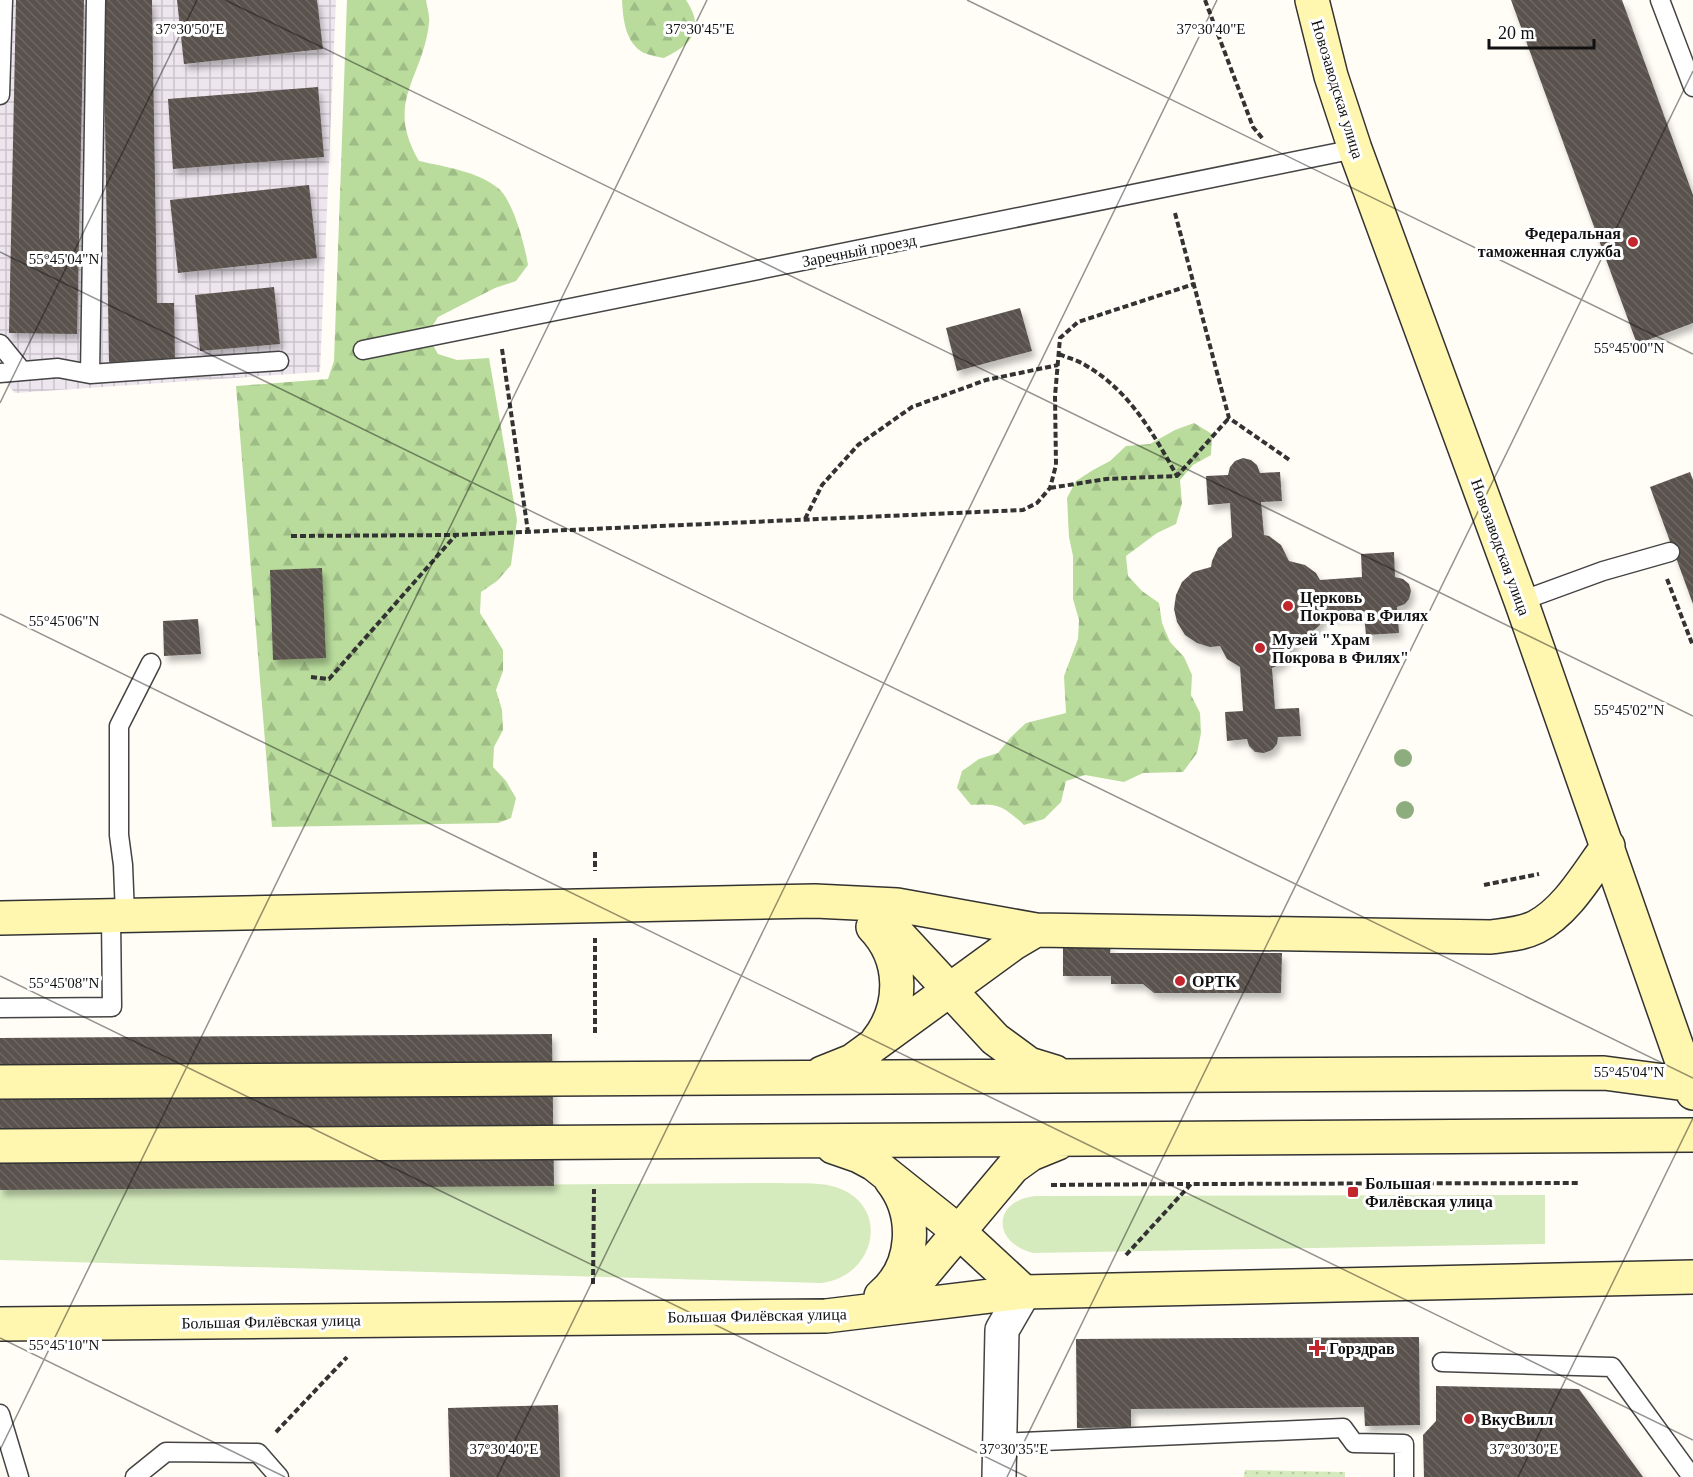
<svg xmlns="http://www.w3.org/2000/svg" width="1693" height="1477" viewBox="0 0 1693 1477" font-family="Georgia,serif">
<defs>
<pattern id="industrial-grid" width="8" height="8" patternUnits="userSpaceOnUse" patternTransform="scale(1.5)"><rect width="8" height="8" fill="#eee6ef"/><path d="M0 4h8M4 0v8" fill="none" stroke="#cbc4cc"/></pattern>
<pattern id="forest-firs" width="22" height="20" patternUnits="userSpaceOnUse" patternTransform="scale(1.5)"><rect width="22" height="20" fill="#b9dc9c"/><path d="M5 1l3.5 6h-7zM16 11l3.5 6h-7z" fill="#9ebc85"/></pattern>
<pattern id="park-dots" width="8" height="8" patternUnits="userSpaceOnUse" patternTransform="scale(1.5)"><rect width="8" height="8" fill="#d5ebbd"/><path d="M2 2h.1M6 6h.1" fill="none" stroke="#b6c8a1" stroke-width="1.8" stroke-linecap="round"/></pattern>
<pattern id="building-back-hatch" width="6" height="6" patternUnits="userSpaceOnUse" patternTransform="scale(1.5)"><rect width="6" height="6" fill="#5a524d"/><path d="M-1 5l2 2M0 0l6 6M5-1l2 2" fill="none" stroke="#6d6662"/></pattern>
<filter id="shadow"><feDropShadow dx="3.5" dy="6" stdDeviation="3" flood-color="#0004"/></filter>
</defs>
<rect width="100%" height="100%" fill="#fffdf5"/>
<path fill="url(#industrial-grid)" d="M0,0H336L320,372L15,393L0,376Z"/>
<path fill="#d5ebbd" d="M780,1183C799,1184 823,1181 841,1189C891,1210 874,1278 820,1283L0,1260V1188Z
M1545,1195V1244L1033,1253C991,1242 993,1200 1036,1196Z"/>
<path fill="url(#forest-firs)" d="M347,0H426C427,7 430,16 429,23C423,79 384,101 419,161C445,167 477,171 498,188C513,200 525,246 528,265L516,281L495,288L438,317L427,335L438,354L457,360L489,358L517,520L511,565L497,581L481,592L480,613L503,650V671L496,690L502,710L503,730L494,747L493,767L506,781L516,798L511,818L498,823L272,827L236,386L328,379L334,361Z
M622,0H686C706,30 691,45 664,58C657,57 650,55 644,53C625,43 623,19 622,0Z
M1194,423L1212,434L1211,455L1193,465L1180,480L1182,503L1176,524L1157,533L1126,556L1128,576L1142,591L1159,603L1162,623L1170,642L1184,657L1192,675L1191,695L1200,713L1201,733L1197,753L1183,772L1143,773L1124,782L1085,775L1066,781L1061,802L1044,819L1024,825C1003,806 999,803 971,805L957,788L962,771L979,759L998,753L1011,737L1026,723L1066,713L1064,676L1078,639L1079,620L1073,599V556L1069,537L1067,498L1076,481L1093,470L1110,461L1126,446L1150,444L1175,430Z"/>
<path fill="url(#park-dots)" d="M1245,1470L1345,1472V1477H1244Z"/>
<path fill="url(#building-back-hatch)" filter="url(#shadow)" d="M16,0H84L77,334L9,333Z
M103,0H152L157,303H174L175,361L109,362Z
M177,0H317L323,49L184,64Z
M1511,0H1622L1693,195V323L1637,344Z
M318,87L324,157L173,169L168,99Z
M309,185L317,258L178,273L170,200Z
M274,287L280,344L200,351L195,295Z
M1020,308L1032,351L957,371L946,328Z
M1243,458L1251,460L1257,465L1260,473L1280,472L1282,501L1261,502L1264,535L1269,536L1281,545L1289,561L1305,565L1316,573L1320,580L1362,577L1361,554L1394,552L1395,577L1403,579L1409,584L1411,591L1409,599L1405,604L1397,607L1399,633L1366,635L1364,615L1324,617L1319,626L1308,635L1296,641L1290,655L1279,665L1272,668L1275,709L1299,708L1301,736L1278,737L1277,744L1272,750L1264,753L1255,752L1249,746L1247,739L1227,741L1225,712L1243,711L1240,667L1227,659L1220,646L1210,647L1197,643L1185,635L1177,622L1174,609L1176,595L1182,582L1193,572L1211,567L1212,561L1218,548L1232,537L1230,503L1208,505L1206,476L1228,475L1230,467L1235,461Z
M1690,472L1693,480V604L1650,487Z
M322,568L326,658L273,660L270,570Z
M198,619L201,654L164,656L163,621Z
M1111,946L1110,953H1282L1281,993H1154L1143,984H1111V976H1063V947Z
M552,1034L554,1186L0,1190V1038Z
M1419,1337L1420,1425L1365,1426L1364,1407L1131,1409V1427L1077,1428L1076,1339Z
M1436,1386L1579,1389L1643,1477H1424L1423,1435L1436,1421Z
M558,1405L560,1477H450L448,1408Z"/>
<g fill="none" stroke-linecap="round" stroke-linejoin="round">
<defs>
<path id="lane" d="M1660,0L1693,87
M0,95L3,0
M0,344L22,371
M363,350L1355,149
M0,373L58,368L90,374L279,361
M90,374L96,0
M1521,601L1603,571L1670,552
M125,915L123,865L119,835V726L151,663
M0,1008L112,1007L111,916
M1442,1362L1612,1367L1692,1477
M0,1414L19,1477
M1000,1443L1343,1428L1354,1443L1404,1444V1477
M135,1477L166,1452L258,1453L279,1477"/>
<path id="street" d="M999,1477L1002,1330L1024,1292"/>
<path id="secondary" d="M1312,0L1331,76L1355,149L1521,601L1693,1093
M870,904L995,1039L1029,1064L1055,1072
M0,918L815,901L897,905L1036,930L1491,937C1506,935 1522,934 1536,927C1567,911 1588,873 1608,846
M873,927C904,959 904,1007 877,1041
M822,1073L852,1061L1014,943L1036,930
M0,1082L1604,1073L1693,1085
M0,1146L1693,1135
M833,1147L859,1156L874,1164L958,1231L1024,1292
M881,1296C916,1267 918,1214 891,1180
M883,1309L894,1303L910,1290L1013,1167L1031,1154L1058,1143
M0,1324L826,1316L1024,1292L1693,1277"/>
</defs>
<use href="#lane" stroke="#444" stroke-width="21"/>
<use href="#street" stroke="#444" stroke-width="36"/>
<use href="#secondary" stroke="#333" stroke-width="36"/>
<path stroke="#333" stroke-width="4" stroke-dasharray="6 3" stroke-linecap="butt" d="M1205,0L1253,127L1263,139
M1175,213L1229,418L1291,461
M502,349L528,532
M1059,354C1068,358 1077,360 1085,365C1129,390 1153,433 1177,476
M1050,488L1106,479L1177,476L1229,418
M805,519L822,485L858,445L912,407L986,380L1058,365
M291,536L455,535L1023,510L1037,503L1050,488L1056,465L1055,396L1060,338L1078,322L1194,284
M1667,579L1693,646
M311,677L329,679L455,536
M595,852V871
M1484,885L1539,874
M595,1033V938
M1051,1185L1190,1184
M1126,1255L1191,1184L1580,1183
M593,1284L594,1189
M276,1432L347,1357"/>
<use href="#lane" stroke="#fff" stroke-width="18"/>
<use href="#street" stroke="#fff" stroke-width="33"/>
<use href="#secondary" stroke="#fff6b0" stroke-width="33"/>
</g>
<g fill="#8dad7f">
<circle cx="1403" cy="758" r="9"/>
<circle cx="1405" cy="810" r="9"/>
</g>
<path fill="none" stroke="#111" stroke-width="1.5" stroke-opacity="0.45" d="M225,0L1693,716M967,0L1693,354M0,252L1693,1078M0,403L197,0M0,614L1693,1440M0,976L1027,1477M0,1338L285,1477M0,1450L707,0M497,1477L1217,0M1007,1477L1693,71M1518,1477L1693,1118"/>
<g fill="#c4262e" stroke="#fff" stroke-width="2">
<circle cx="1633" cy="242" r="6"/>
<circle cx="1288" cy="606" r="6"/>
<circle cx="1260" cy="648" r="6"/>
<circle cx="1180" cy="981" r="6"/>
<rect x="1347" y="1186" width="12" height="12" rx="3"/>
<path d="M1314 1339h6v6h6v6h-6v6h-6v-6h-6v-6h6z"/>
<circle cx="1469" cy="1419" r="6"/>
</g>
<g text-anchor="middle" stroke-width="6" stroke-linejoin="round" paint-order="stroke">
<g font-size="16" fill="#111" stroke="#fff">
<text transform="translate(1338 89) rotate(73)" y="6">Новозаводская улица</text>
<text transform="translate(859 250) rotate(-11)" y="6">Заречный проезд</text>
<text transform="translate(1501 547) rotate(70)" y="6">Новозаводская улица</text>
<text transform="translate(757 1315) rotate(-1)" y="6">Большая Филёвская улица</text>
<text transform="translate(271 1321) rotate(-1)" y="6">Большая Филёвская улица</text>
</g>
<g font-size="16" font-weight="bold" fill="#111" stroke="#fff" text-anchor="start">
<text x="1621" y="239" text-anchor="end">Федеральная<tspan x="1621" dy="18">таможенная служба</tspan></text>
<text x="1300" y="603">Церковь<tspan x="1300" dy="18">Покрова в Филях</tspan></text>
<text x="1272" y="645">Музей "Храм<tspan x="1272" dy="18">Покрова в Филях"</tspan></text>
<text x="1192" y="987">ОРТК</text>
<text x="1365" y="1189">Большая<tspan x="1365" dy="18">Филёвская улица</tspan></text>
<text x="1329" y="1354">Горздрав</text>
<text x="1481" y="1425">ВкусВилл</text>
</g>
</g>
<g font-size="15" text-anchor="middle" fill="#111" stroke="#fff" stroke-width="6" stroke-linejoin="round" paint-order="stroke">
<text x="1211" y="34">37°30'40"E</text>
<text x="190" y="34">37°30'50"E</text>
<text x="700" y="34">37°30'45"E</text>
<text x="64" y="264">55°45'04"N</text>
<text x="1629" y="353">55°45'00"N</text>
<text x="64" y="626">55°45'06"N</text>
<text x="1629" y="715">55°45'02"N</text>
<text x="64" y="988">55°45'08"N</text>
<text x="1629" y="1077">55°45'04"N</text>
<text x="64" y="1350">55°45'10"N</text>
<text x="504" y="1454">37°30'40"E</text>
<text x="1014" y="1454">37°30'35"E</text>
<text x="1524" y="1454">37°30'30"E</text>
</g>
<path d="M1489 39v9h105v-9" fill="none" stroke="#111111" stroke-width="3"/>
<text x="1498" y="39" font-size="18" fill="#111111" stroke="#ffffff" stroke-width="4.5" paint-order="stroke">20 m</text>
</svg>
